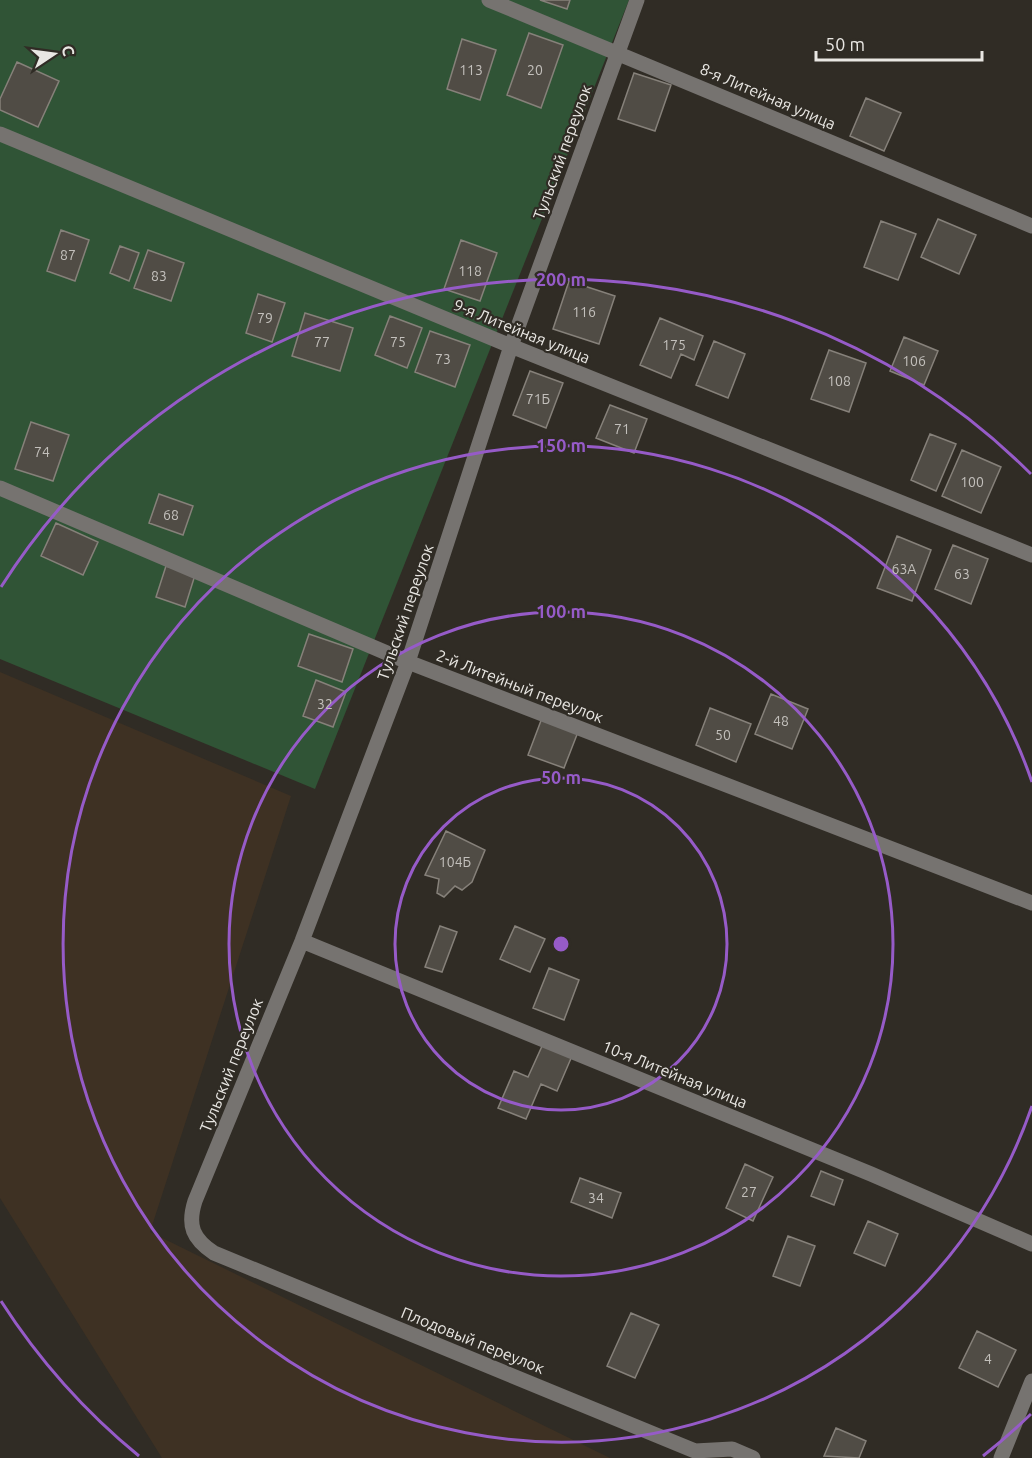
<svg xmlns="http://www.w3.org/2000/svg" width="1032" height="1458" viewBox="0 0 1032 1458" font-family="Ubuntu,sans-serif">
<rect width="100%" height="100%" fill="#302c25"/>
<path fill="#3e3123" d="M0,672L291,796L150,1232L610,1458H162L0,1198Z"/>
<path fill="#305436" d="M0,0H629L315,789L0,659Z"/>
<path fill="#504c45" stroke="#86817a" stroke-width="1.5" d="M540,0H570L567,9Z
M529,33L563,45L541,108L507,95Z
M462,39L496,50L480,100L447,89Z
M17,62L59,81L38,127L0,110V99Z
M634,73L671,85L655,131L618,119Z
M866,98L901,113L884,151L850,136Z
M938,219L976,235L959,274L921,257Z
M881,221L916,234L898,280L864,267Z
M61,230L89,240L75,281L47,271Z
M461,240L497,253L480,301L444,289Z
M120,246L139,253L129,281L110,273Z
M148,250L184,263L171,301L134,288Z
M569,281L615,296L599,344L553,329Z
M258,294L285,303L272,342L246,333Z
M305,313L353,328L340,371L292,356Z
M390,316L422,328L407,368L375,355Z
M660,318L703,336L694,360L681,354L671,378L640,365Z
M430,331L470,345L455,387L415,372Z
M904,337L938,351L924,385L890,371Z
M714,341L745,354L728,398L696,385Z
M829,350L866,363L849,412L811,399Z
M530,371L563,383L546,428L513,415Z
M610,405L647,419L634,453L596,438Z
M31,422L69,435L53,481L15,469Z
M930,434L956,444L936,491L911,480Z
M962,450L1001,467L981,513L942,496Z
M159,494L193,506L183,535L149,523Z
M56,523L98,542L83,575L41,556Z
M897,536L931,550L912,601L877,588Z
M953,545L988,559L971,604L935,589Z
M166,566L195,575L185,607L156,597Z
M309,634L353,649L342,682L298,666Z
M316,680L346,692L333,727L303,716Z
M771,694L808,709L792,749L755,734Z
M710,708L751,724L736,762L696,745Z
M542,718L578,732L564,768L528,755Z
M446,831L485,850L472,882L462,890L455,886L444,897L437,893L439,879L425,875Z
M440,926L457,932L442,972L425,967Z
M515,926L545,939L530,972L500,959Z
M549,968L579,980L564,1020L533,1008Z
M543,1044L572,1056L557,1091L541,1084L526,1119L498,1108L514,1071L528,1077Z
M745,1164L773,1177L753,1221L726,1208Z
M821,1171L843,1180L834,1205L811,1196Z
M580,1178L621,1193L612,1218L571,1202Z
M868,1221L898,1234L885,1266L854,1253Z
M788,1236L815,1246L800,1286L773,1276Z
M631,1313L659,1325L635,1378L607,1366Z
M977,1331L1016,1350L998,1387L959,1368Z
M836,1428L866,1441L859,1458L824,1456Z"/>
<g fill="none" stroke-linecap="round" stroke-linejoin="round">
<path stroke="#767370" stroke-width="15" d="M489,0L1032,226
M637,0L511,346L408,662L302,941L195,1201C187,1226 193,1239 214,1253L695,1451L732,1449L753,1458
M0,134L511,346L1032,555
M0,488L408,662L1032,903
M302,941L871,1174L1032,1244
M1001,1458L1032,1381"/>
</g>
<g fill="none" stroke="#965bc8" stroke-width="3">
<circle cx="561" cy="944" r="166"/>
<circle cx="561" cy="944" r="332"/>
<path d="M1032 1106A498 498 0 1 1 1032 782"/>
<path d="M1031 1414A664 664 0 0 1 983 1456M139 1456A664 664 0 0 1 1 1301M1 587A664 664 0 0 1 1031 474"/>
</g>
<g text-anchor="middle" stroke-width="4.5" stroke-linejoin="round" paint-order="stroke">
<g font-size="14" fill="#c3c0bc">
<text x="471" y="75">113</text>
<text x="535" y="75">20</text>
<text x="68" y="260">87</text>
<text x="470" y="276">118</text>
<text x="159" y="281">83</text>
<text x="584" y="317">116</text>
<text x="265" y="323">79</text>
<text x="322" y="347">77</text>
<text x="398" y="347">75</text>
<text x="674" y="350">175</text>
<text x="443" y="364">73</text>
<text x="914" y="366">106</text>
<text x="839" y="386">108</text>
<text x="538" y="404">71Б</text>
<text x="622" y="434">71</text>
<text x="42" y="457">74</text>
<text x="972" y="487">100</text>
<text x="171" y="520">68</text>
<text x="904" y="574">63А</text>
<text x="962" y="579">63</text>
<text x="325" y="709">32</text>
<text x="781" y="726">48</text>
<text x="723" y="740">50</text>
<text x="455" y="867">104Б</text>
<text x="749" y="1197">27</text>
<text x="596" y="1203">34</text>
<text x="988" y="1364">4</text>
</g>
<g font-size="16" fill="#e9e7e3" stroke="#302c25">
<text transform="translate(768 96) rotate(23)" y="6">8-я Литейная улица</text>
<text transform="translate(562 152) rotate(-70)" y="6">Тульский переулок</text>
<text transform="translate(522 331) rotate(22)" y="6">9-я Литейная улица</text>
<text transform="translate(405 612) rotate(-71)" y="6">Тульский переулок</text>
<text transform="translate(520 686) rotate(21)" y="6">2-й Литейный переулок</text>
<text transform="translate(231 1065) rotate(-68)" y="6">Тульский переулок</text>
<text transform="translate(675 1074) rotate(22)" y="6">10-я Литейная улица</text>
<text transform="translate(473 1340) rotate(22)" y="6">Плодовый переулок</text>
</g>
</g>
<circle cx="561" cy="944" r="9" fill="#965bc8" stroke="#302c25" stroke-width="3"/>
<g font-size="18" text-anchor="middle" font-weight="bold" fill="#965bc8" stroke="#302c25" stroke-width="4.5" stroke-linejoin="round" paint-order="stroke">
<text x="561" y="286">200 m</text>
<text x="561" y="452">150 m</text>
<text x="561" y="618">100 m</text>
<text x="561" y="784">50 m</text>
</g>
<g transform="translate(54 54) rotate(77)" stroke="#302c25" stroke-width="4.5" paint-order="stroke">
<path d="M0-4.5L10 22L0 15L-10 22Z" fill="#e9e7e3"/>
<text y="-9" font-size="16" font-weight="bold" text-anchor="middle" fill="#e9e7e3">С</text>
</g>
<path d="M816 51v9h166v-9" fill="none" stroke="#e9e7e3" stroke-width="3"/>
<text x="825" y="51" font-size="18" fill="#e9e7e3" stroke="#302c25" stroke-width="4.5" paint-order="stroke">50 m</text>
</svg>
